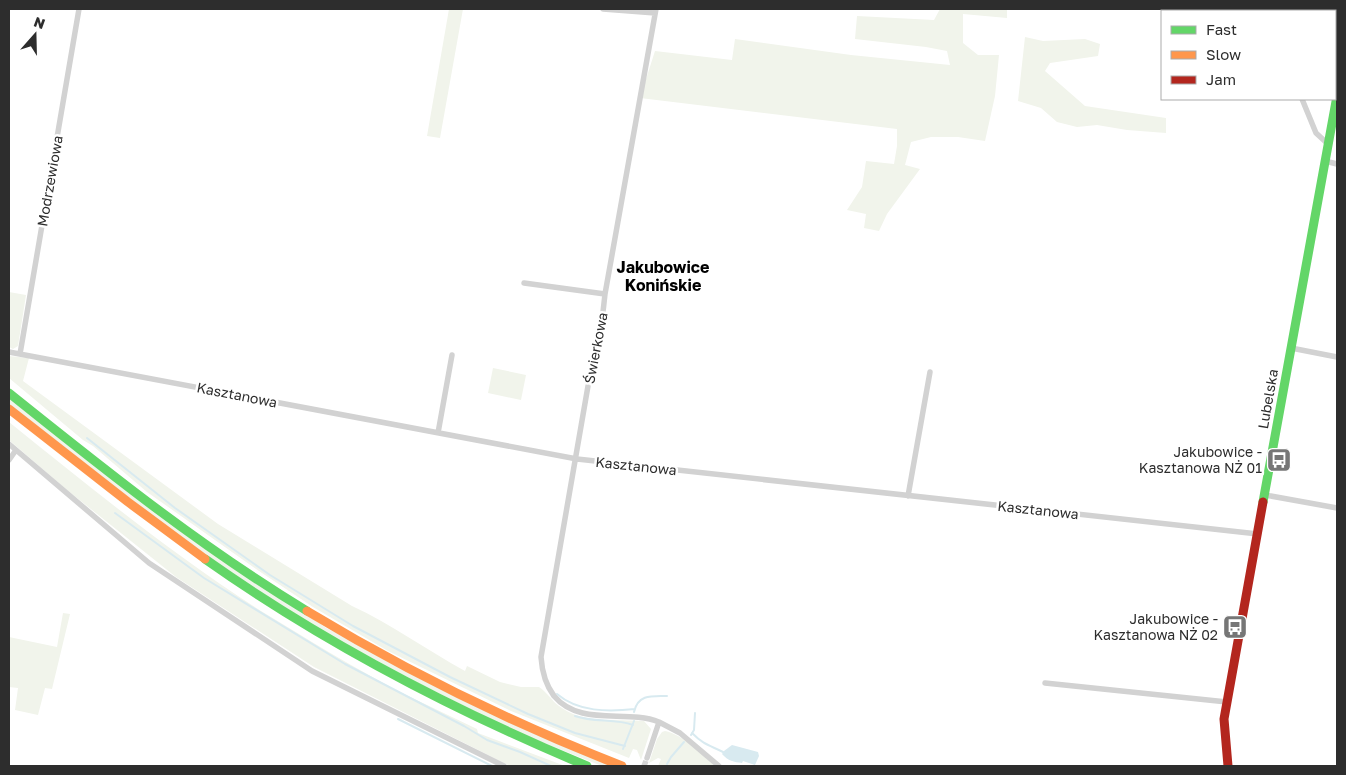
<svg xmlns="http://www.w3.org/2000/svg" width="1346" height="775" viewBox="0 0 1346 775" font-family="'Golos Text',sans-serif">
<rect width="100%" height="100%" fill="#fff"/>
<path fill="#f1f4eb" d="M449,9H463L440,138L427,136Z
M940,9H1007V18L963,14V43L978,55H999L995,96L985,141L958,137H931L911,142L905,165L920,169L887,214L879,231L864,228L866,214L847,210L862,187L866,161L894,164L897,146V129L640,98L655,51L732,60L735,39L851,55L950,65L947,51L926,47L855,39L857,16L934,20Z
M1025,37L1043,41L1085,39L1100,44L1098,56L1050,63L1045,71L1085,106L1166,118V133L1127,130L1097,125L1077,127L1057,122L1041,108L1018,101Z
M9,292L26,295L18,346L13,349L9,347Z
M9,356L29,358L23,381L218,524L352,606C391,624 427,650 465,671L467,666L500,682L521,687H539C547,692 552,701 559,706C582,724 616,719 644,721L651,729L641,760L637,750L633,749L629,758L511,711L388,651L313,607L256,569L147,492L93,446L83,440L9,378Z
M493,368L526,375L521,400L488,393Z
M9,398L326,628L617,766H602L519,733L422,685L324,632L240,579L154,518L9,405Z
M9,422C91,488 172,554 261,611C307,639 354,668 402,693C427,705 452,717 477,729L478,733L565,766H510L314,667L176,577L67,490L9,440Z
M63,613L70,614L52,689L45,688L38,715L15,710L18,688L9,687V637L57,647Z
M665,731C684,735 701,754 715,766H658L661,759L658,758L649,763L657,739L662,732Z"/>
<path fill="#d8eaf0" d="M732,745L758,752L759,756L755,765L743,761L742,763C734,762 728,761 722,754L724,751Z"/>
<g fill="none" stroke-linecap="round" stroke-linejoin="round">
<path stroke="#d8eaf0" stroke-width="2" d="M87,438L175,508L270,575L353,626L450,677L528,714L575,733L625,746
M115,513L204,578L345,664L464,726L487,740L520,752L551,766
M557,694C578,712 608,712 635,709
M634,712C638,694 652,696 667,696
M575,716C594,723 615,718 633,725
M398,719L492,766
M692,733C704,745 709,745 723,752
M691,735L694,730L695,713
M623,749L634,721
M667,764L671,757L684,742"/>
<path stroke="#d5d5d5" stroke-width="5.5" stroke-dasharray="5.5 3" stroke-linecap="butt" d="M644,766L647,758"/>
<path stroke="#d2d2d2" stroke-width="5.5" d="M603,9L655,13
M1287,9V11
M1302,99L1316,133L1328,144
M1325,161L1337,164
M524,283L605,294
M1291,348L1337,357
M9,352L577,459L1258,534
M20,354L79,9
M438,433L452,355
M9,444L149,563L312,671L504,766
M9,460L16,450
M1265,495L1337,508
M908,496L930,372
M1045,683L1227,702
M659,722L680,733L719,766
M647,758L659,722C626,709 580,727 554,696C545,684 542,672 541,657L588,386L601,330L605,294L656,9"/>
<path stroke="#63d668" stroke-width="9" d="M9,393C105,470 201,547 307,611
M1263,502L1337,96
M205,559C324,643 453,710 587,766"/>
<path stroke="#ff974d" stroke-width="9" d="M9,409L128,502L205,559
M307,611C408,672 512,723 622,766"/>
<path stroke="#b3261e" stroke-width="9" d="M1228,766L1224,719L1263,502"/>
</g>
<defs>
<symbol id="bus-square" viewBox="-11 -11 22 22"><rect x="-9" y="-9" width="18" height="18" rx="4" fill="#767676" stroke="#fff"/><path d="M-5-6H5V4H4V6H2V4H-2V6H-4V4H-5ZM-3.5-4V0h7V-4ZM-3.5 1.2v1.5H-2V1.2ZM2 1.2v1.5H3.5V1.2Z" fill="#fff"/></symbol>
</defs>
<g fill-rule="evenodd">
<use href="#bus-square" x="1265" y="446" width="28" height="28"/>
<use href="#bus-square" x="1221" y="613" width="28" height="28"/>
</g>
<g text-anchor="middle" stroke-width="5" stroke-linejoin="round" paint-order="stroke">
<g font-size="14" fill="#2d2d2d" stroke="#fff">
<text transform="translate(50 181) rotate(-80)" y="5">Modrzewiowa</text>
<text transform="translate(596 348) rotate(-79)" y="5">Świerkowa</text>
<text transform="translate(237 395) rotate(11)" y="5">Kasztanowa</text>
<text transform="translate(1268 399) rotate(-80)" y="5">Lubelska</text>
<text transform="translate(636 466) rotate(6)" y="5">Kasztanowa</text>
<text transform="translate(1038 510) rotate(6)" y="5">Kasztanowa</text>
</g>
<g font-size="14" fill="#2d2d2d" stroke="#fff" text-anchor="end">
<text x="1262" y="457">Jakubowice -<tspan x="1262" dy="16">Kasztanowa NŻ 01</tspan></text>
<text x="1218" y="624">Jakubowice -<tspan x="1218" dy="16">Kasztanowa NŻ 02</tspan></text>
</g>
<g font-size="16" font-weight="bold" fill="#000" stroke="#fff">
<text x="663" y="273">Jakubowice<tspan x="663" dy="18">Konińskie</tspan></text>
</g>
</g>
<rect width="1346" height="775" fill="none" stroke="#2d2d2d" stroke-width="20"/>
<rect x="1161" y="10" width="175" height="90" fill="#ffffff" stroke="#ababab"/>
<rect x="1171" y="26" width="25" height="8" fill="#63d668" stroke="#ababab"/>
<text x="1206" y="35" font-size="15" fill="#2d2d2d">Fast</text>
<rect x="1171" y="51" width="25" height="8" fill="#ff974d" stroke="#ababab"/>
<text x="1206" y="60" font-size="15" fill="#2d2d2d">Slow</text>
<rect x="1171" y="76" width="25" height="8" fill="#b3261e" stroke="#ababab"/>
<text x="1206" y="85" font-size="15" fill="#2d2d2d">Jam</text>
<g transform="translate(35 35) rotate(20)" stroke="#ffffff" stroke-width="4" paint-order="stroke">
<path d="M0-4L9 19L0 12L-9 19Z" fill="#2d2d2d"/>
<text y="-8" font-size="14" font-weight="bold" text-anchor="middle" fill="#2d2d2d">N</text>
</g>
</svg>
